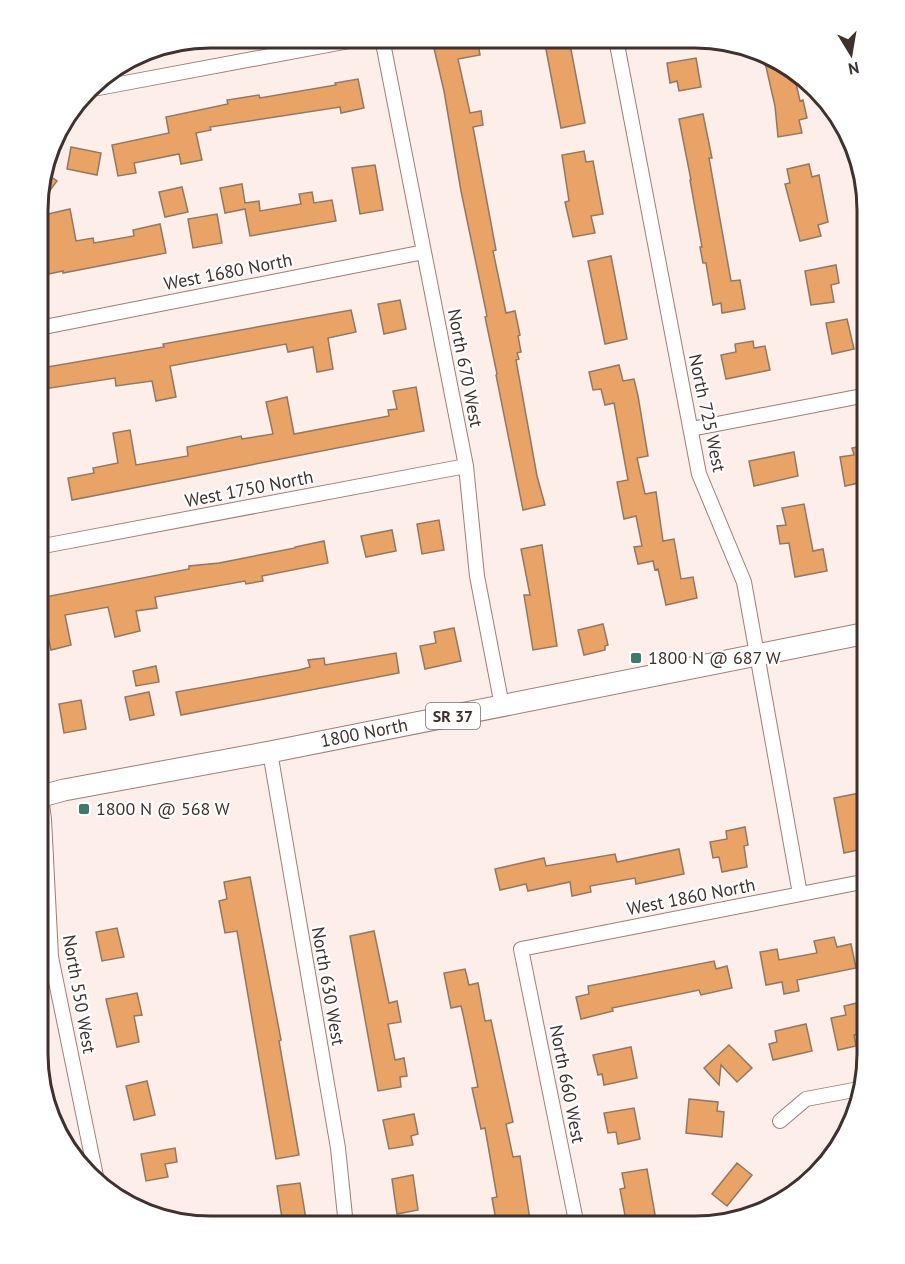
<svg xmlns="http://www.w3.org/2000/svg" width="905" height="1264" viewBox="0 0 905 1264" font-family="'PT Sans',sans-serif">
<rect width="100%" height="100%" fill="#feeeea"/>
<path fill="#e9a367" stroke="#927761" stroke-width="1.5" d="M461,38H477L480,55L458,59L470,113L481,111L483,125L473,127L496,250L493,251L506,313L515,311L520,335L518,336L521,352L517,353L519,359L516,360L537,476L545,505L523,510L496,375L497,374L485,317L487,316L461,191L444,91L433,44Z
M544,39H569L585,123L561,128Z
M696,58L701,87L679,91L677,81L670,83L667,63Z
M764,58L793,70L800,101L803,100L807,118L799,120L802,133L778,137L775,106Z
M358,79L364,108L341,113L340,107L210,127L211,130L196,133L202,160L181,164L179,154L134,163L136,173L118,176L112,145L169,133L166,117L228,104L227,100L259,95L260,98L336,85L335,83Z
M703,114L712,158H709L731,281L740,280L745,309L722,313L721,303L713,305L706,263H703L700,247H702L690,180H691L679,119Z
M71,147L101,153L97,175L67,169Z
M584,151L586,162L593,161L603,214L591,216L595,233L573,237L565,202L569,201L562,155Z
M809,164L812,177L819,175L828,222L818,225L821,236L800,241L785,184L790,183L787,169Z
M375,165L383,210L360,214L352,168Z
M44,172L57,181L39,205V187Z
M242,184L245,203L259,201L260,211L301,204L299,194L312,192L314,203L332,200L336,221L250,236L245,209L225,213L220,188Z
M182,187L188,212L165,217L159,192Z
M70,209L76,241L93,238L94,243L134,236L133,230L160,224L166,253L63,273V271L39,276V216Z
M217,214L222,243L193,248L188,219Z
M611,256L627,339L605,344L588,261Z
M836,265L839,283L831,285L834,302L811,305L805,271Z
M400,300L406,329L384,334L378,304Z
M351,310L356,332L328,338L333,369L317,372L313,347L288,352L286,344L170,366L176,397L156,401L152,381L116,386L115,378L44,389L41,368L164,347L163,344Z
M847,319L854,349L832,354L826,323Z
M753,341L754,348L765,346L770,370L726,379L721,355L736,352L735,344Z
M619,365L623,381L634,379L638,396L648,456L637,458L645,494L656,492L663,541L674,539L681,579L693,577L697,598L666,605L658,569L655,570L653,561L638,564L634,547L642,546L636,516L624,519L617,482L628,480L614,403L605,405L601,389L593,390L589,372Z
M416,387L424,431L72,500L68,478L94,473L93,468L118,463L113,433L130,430L136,465L188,456L187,447L241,436L242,439L273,434L266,402L287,397L294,434L389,416L388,410L397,409L393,391Z
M867,445V490L861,491L859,483L845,486L840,457L854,455L852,448Z
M794,452L798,476L754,486L749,461Z
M804,504L813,551L823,549L827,571L795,577L789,543L780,544L777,526L786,525L782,508Z
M439,520L444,550L422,554L417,524Z
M392,530L396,551L366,557L361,536Z
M324,541L328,563L262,576L263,581L246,584L245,581L155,597L157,608L136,611L140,631L115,637L108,607L65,615L71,645L51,650L40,598L189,569V566L219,563L295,548V547Z
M542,545L557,646L533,650L524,595H530L521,549Z
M603,624L608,645L605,646V650L584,655L578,630Z
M454,628L461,661L425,669L420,646L436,643L434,632Z
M396,653L399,673L181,715L176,692L299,670L310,667L308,660L324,658L325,665Z
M156,666L159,682L136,686L133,671Z
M149,692L154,715L130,720L125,697Z
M81,700L86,729L64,733L59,704Z
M860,793L867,832V848L844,853L834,798Z
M745,827L748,845L744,846L747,867L722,872L719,857L713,858L710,842L727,839L726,831Z
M679,849L684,874L636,884L635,878L590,886L591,892L572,896L570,882L528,891L526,884L500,890L495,869L544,858L546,866L615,854L617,862Z
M250,877L281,1040L279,1041L299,1155L276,1159L237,931L225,933L219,901L227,899L224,882Z
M117,928L124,957L102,961L96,932Z
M374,931L389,1003L397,1001L401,1022L388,1024L395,1060L404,1058L407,1076L400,1077L401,1087L378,1091L350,936Z
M834,937L837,947L851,944L856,968L797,980L799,991L784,994L782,982L766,985L760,952L777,949L779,960L817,953L814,941Z
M714,961L716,969L727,966L732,988L701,995L699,990L612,1008L613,1011L581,1019L576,997L589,994L588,986Z
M465,969L469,985L478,983L485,1021L491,1020L513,1122L506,1124L513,1157L520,1156L531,1226H497L492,1198L497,1197L485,1128L481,1129L472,1088L478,1087L463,1014L461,1006L451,1008L444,973Z
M137,993L142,1015L134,1016L139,1042L117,1047L106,999Z
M861,1002L867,1032L854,1035L856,1046L838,1050L831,1018L846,1015L844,1006Z
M806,1024L812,1051L773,1060L769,1044L777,1042L775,1031Z
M729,1045L752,1068L737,1082L721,1065L719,1085L704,1068Z
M631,1047L637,1078L604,1085L602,1074L598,1075L593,1055Z
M147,1081L155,1115L134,1120L126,1086Z
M689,1099L718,1102L717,1111L724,1112L722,1137L686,1133Z
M634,1108L640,1139L618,1144L616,1132L608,1133L604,1113Z
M414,1114L418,1134L411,1136L413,1145L389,1149L383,1120Z
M175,1148L177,1162L165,1164L168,1177L146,1181L141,1154Z
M737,1163L752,1175L727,1206L712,1194Z
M647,1169L657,1226H627L620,1189L625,1188L622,1173Z
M413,1175L418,1210L397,1214L392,1179Z
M300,1183L307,1225H283L277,1186Z"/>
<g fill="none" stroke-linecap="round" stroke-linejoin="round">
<defs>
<path id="street" d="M382,38L466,466L477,576L502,706
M616,39L699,474L744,582L800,894
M93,89L365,38
M39,328L424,252
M691,429L867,395
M38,547L466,466
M270,752L338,1148L346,1226
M38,776L44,819L51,957L97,1181
M780,1121L806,1099L859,1089
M577,1226L521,949L867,881"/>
<path id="primary" d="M38,797L64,790L270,752L867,633"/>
</defs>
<use href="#street" stroke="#a17d76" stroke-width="16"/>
<use href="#primary" stroke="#a17d76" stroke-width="23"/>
<use href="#street" stroke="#fff" stroke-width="14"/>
<use href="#primary" stroke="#fff" stroke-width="21"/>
</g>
<g fill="#3c7b69" stroke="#fff" stroke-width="2">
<rect x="630" y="652" width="12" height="12" rx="3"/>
<rect x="78" y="803" width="12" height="12" rx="3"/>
</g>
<g text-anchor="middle" stroke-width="4.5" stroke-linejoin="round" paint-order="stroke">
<rect fill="#fff" stroke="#796f6c" stroke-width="1.5" x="426" y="703" width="54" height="26" rx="4.5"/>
<g font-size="16" font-weight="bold" fill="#40312d">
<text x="453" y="722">SR 37</text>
</g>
<g font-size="18" fill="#40312d" stroke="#fff">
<text transform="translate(228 272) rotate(-11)" y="6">West 1680 North</text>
<text transform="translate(465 368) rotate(79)" y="6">North 670 West</text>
<text transform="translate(707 413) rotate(78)" y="6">North 725 West</text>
<text transform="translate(249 489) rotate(-11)" y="6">West 1750 North</text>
<text transform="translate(364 733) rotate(-11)" y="6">1800 North</text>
<text transform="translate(691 897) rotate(-11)" y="6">West 1860 North</text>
<text transform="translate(328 986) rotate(80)" y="6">North 630 West</text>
<text transform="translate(79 994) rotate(80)" y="6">North 550 West</text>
<text transform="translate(567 1084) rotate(79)" y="6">North 660 West</text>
</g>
<g font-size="18" fill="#40312d" stroke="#fff" text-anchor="start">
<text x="648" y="664">1800 N @ 687 W</text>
<text x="96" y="815">1800 N @ 568 W</text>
</g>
</g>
<path d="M0 0H905V1264H0ZM210 48H695A162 162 0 0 1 857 210V1054A162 162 0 0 1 695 1216H210A162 162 0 0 1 48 1054V210A162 162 0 0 1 210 48Z" fill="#fff" fill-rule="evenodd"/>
<path fill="none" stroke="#40312d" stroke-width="3" d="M210 48H695A162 162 0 0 1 857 210V1054A162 162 0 0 1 695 1216H210A162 162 0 0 1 48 1054V210A162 162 0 0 1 210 48Z"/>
<g transform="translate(851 54) rotate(169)" stroke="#ffffff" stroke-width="4.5" paint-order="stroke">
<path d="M0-4.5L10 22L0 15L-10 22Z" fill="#40312d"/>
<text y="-9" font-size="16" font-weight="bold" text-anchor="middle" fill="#40312d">N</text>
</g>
</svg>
